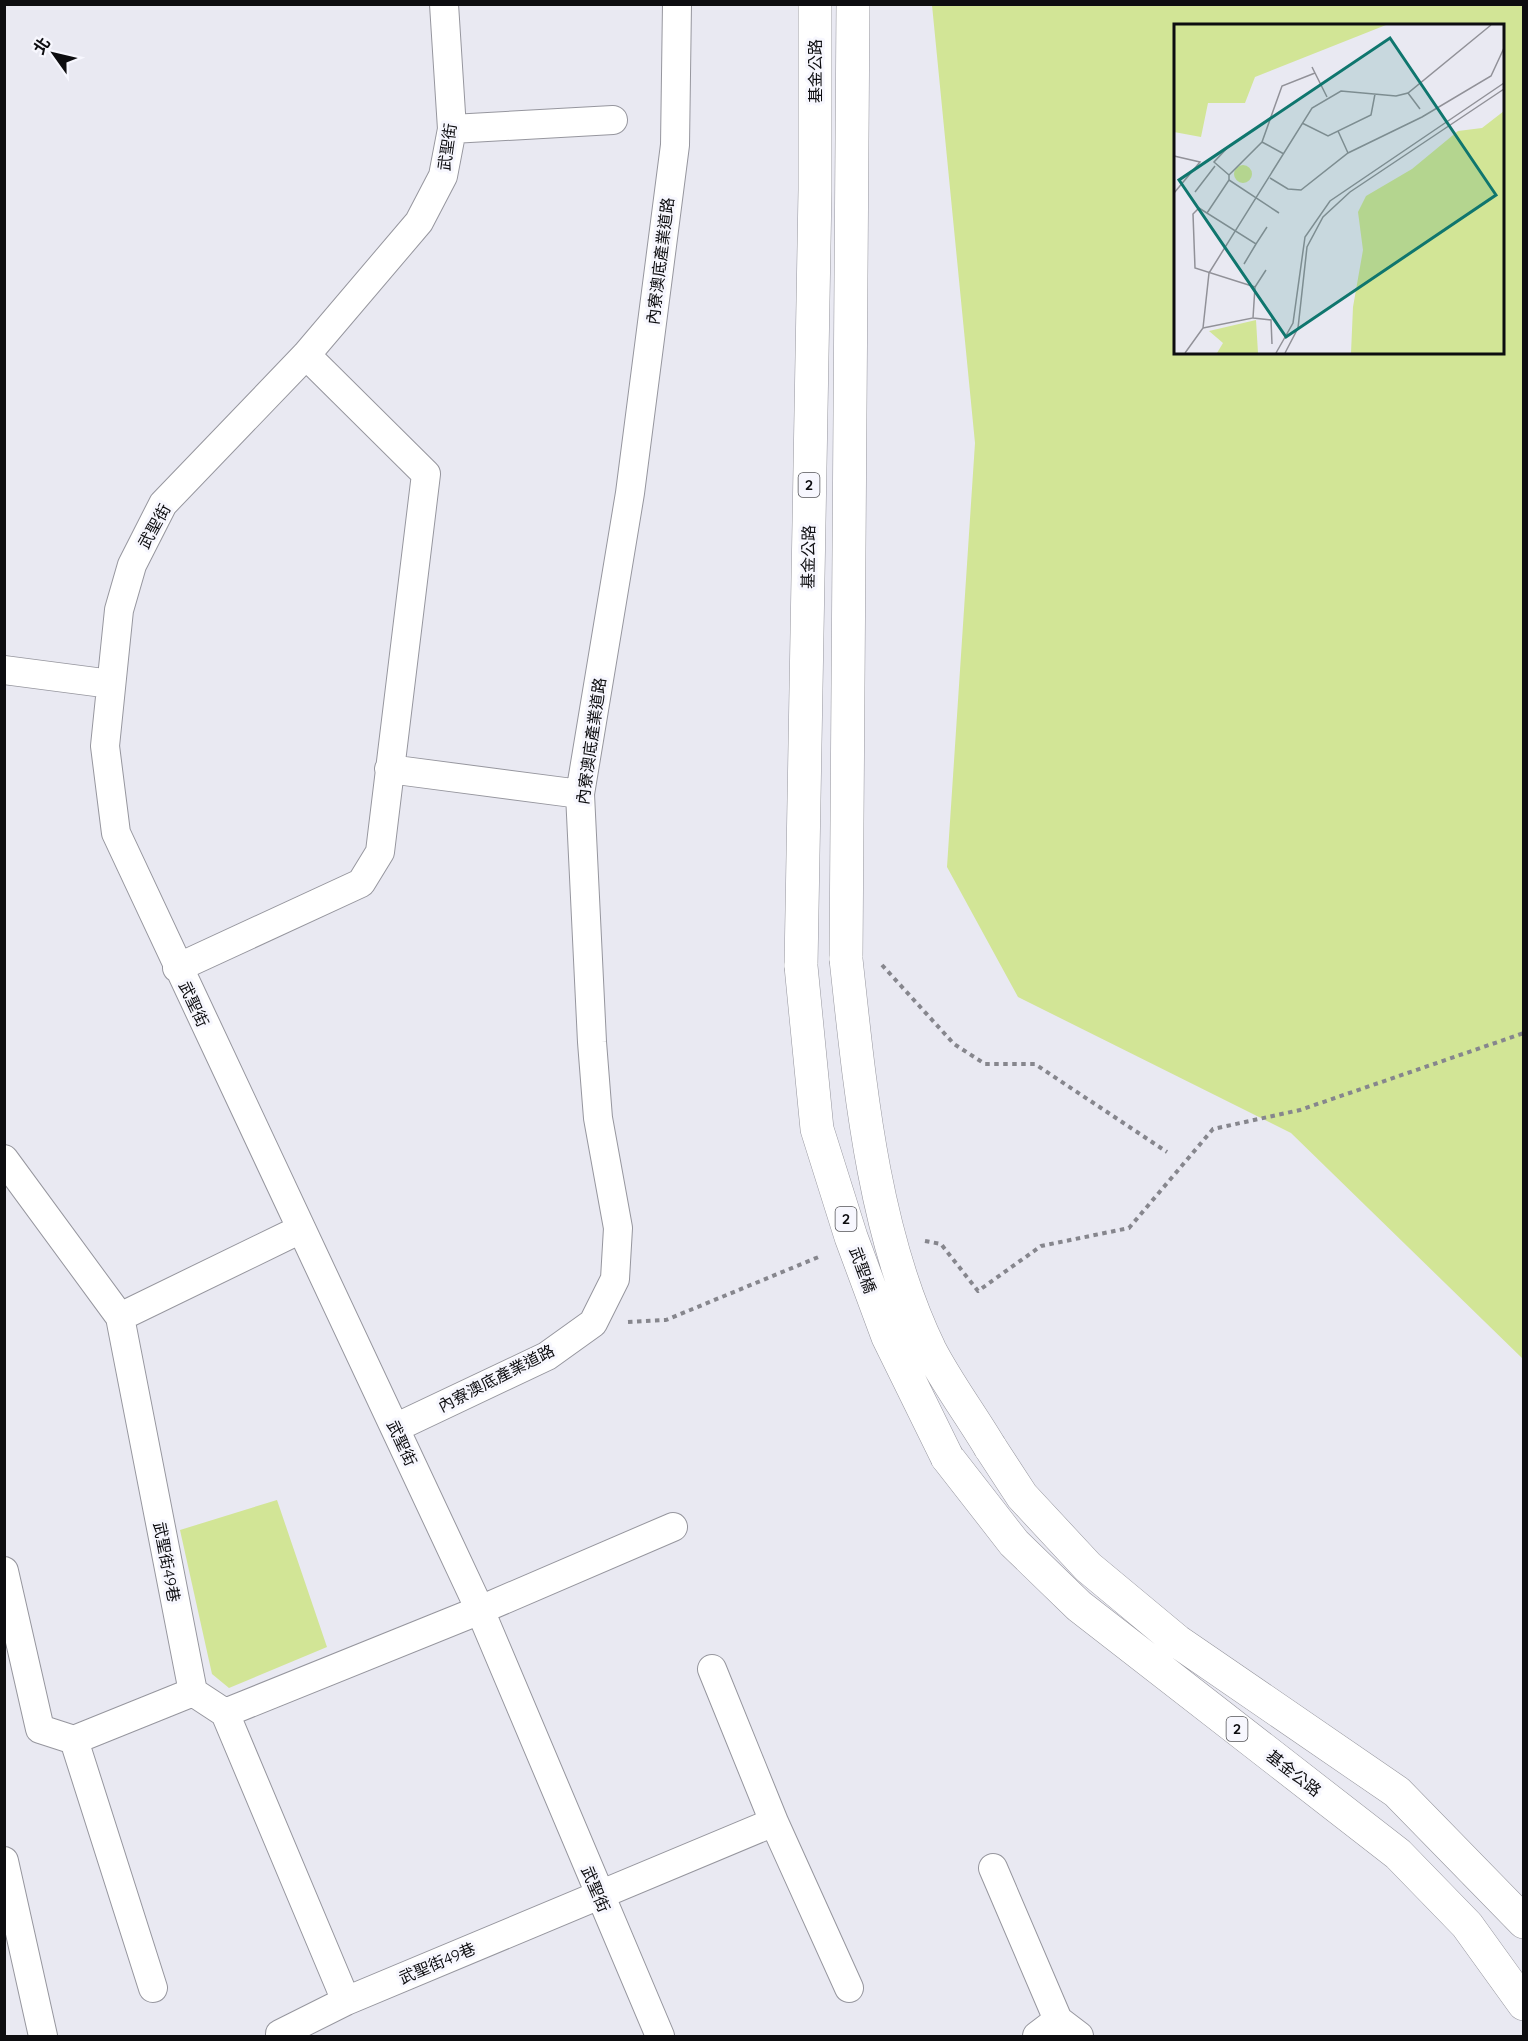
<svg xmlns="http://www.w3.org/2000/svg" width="1528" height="2041" viewBox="0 0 1528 2041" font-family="Quicksand,'Noto Sans TC',sans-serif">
<rect width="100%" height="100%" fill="#e9e9f2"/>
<path fill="#d2e596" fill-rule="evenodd" d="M932,5H1523V1359L1291,1133L1018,997L947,867L975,443ZM1176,26H1502V352H1176Z
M277,1500L327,1647L229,1688L212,1674L180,1530Z"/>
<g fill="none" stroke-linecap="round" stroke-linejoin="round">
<defs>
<path id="street" d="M444,4L452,129L443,176L419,222L306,355L163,504L132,565L119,610L105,746L116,833L480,1610L660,2036
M452,129L613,120
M4,670L111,684
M389,769L580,794
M177,968L361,883L380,852L426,474L306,355
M4,1159L120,1317L193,1692L225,1713L480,1610L673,1527
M120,1317L301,1229
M395,1428L547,1356L593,1323L615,1279L618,1228L598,1118L592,1042L580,794L630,493L675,145L677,4
M4,1571L40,1729L74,1740L193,1692
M225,1713L346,2001
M74,1740L153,1988
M774,1822L849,1988
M4,1861L43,2036
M993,1868L1058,2020L1079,2036
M280,2036V2034L346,2001L774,1822L712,1669
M1037,2036L1058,2020"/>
<path id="primary" d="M846,959L853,4
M801,966L815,190V4
M990,1447L1022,1496L1088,1567L1177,1641L1397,1792L1524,1922
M947,1457L1014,1543L1079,1606L1398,1854L1467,1925L1524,2004"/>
</defs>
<use href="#street" stroke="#96969e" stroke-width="30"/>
<use href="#primary" stroke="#96969e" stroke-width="34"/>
<path stroke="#86868d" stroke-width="4" stroke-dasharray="4.5 4.5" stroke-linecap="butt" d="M882,965L954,1044L985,1064H1035L1167,1152
M925,1241L941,1244L978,1291L1041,1246L1129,1228L1213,1129L1300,1110L1524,1033
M628,1322L666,1320L821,1256"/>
<use href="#street" stroke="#fff" stroke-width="28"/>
<use href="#primary" stroke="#fff" stroke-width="33"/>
<defs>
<path id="primary-bridge" d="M846,959C860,1087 873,1233 930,1350C947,1383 971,1415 990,1447
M801,966L817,1129L851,1237L888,1337L947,1457"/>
</defs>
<use href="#primary-bridge" stroke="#96969e" stroke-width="34" stroke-linecap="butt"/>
<use href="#primary-bridge" stroke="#fff" stroke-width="33"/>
</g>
<g text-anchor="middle" stroke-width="6" stroke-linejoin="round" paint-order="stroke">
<g fill="#f7f7fe" stroke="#535357" stroke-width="1.5">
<rect x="798.5" y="473" width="21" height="24" rx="4.5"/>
<rect x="835.5" y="1207" width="21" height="24" rx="4.5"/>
<rect x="1226.5" y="1717" width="21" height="24" rx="4.5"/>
</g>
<g font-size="15" font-weight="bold" fill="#0d0d10">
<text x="809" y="490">2</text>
<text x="846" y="1224">2</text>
<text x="1237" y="1734">2</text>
</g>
<g font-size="16" fill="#0d0d10" stroke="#f7f7fe">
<text transform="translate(815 71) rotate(-90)" y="6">基金公路</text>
<text transform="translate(447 147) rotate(-82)" y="6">武聖街</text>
<text transform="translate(660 261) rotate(-83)" y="6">內寮澳底產業道路</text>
<text transform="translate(154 526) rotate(-61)" y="6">武聖街</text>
<text transform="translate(808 557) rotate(-89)" y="6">基金公路</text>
<text transform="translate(591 741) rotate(-82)" y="6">內寮澳底產業道路</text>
<text transform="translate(194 1004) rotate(65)" y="6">武聖街</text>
<text transform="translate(863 1270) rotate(70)" y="6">武聖橋</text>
<text transform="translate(496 1378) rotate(-27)" y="6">內寮澳底產業道路</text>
<text transform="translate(402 1443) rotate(65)" y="6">武聖街</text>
<text transform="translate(167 1562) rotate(79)" y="6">武聖街49巷</text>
<text transform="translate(1294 1773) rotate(38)" y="6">基金公路</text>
<text transform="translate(596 1889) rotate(67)" y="6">武聖街</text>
<text transform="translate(437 1963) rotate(-23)" y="6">武聖街49巷</text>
</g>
</g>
<g transform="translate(1174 24)">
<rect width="330" height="330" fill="#e9e9f2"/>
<path d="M0,1H212L81,53L71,79H34L27,113L0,108ZM330,87V329H177L179,283L189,226L184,188L192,172L238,145L284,107L308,104ZM60 150a9 9 0 1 1 18 0a9 9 0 1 1-18 0ZM82,296L84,329H43L49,319L35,307Z" fill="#d2e596"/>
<path fill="none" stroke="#919198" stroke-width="1.5" d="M138,43L153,73M234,69L246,85M128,99L154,112L197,91L201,70M164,107L174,129M88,118L110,130M0,132L26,138L0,169M55,151L40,138L56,121M96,154L114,165L127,166L174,129L248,93L317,52L330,24M21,168L41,142M33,189L55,156M105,189L55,156V151L88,118L108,62L141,49M70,240L82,220M81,263L21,244L19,190L25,184L82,220L93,203M79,294L97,296L98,320M29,304L79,294L81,263L92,246M11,329L29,304L35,249L138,84L167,67L222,72L234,69L317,1M102,329L119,299L131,213L156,177L330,59M111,329L124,304L133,223L149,193L176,168L330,65"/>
<path fill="#0f766e" fill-opacity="0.15" stroke="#0f766e" stroke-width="3" d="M216,14L322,171L112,313L5,156Z"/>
<rect width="330" height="330" fill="none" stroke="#0d0d10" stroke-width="3"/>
</g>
<rect width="1528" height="2041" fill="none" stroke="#0d0d10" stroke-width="12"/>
<g transform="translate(54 54) rotate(304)" stroke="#f7f7fe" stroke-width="4.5" paint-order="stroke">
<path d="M0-4.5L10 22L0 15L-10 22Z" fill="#0d0d10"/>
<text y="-9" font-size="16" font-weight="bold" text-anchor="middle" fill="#0d0d10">北</text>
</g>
</svg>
